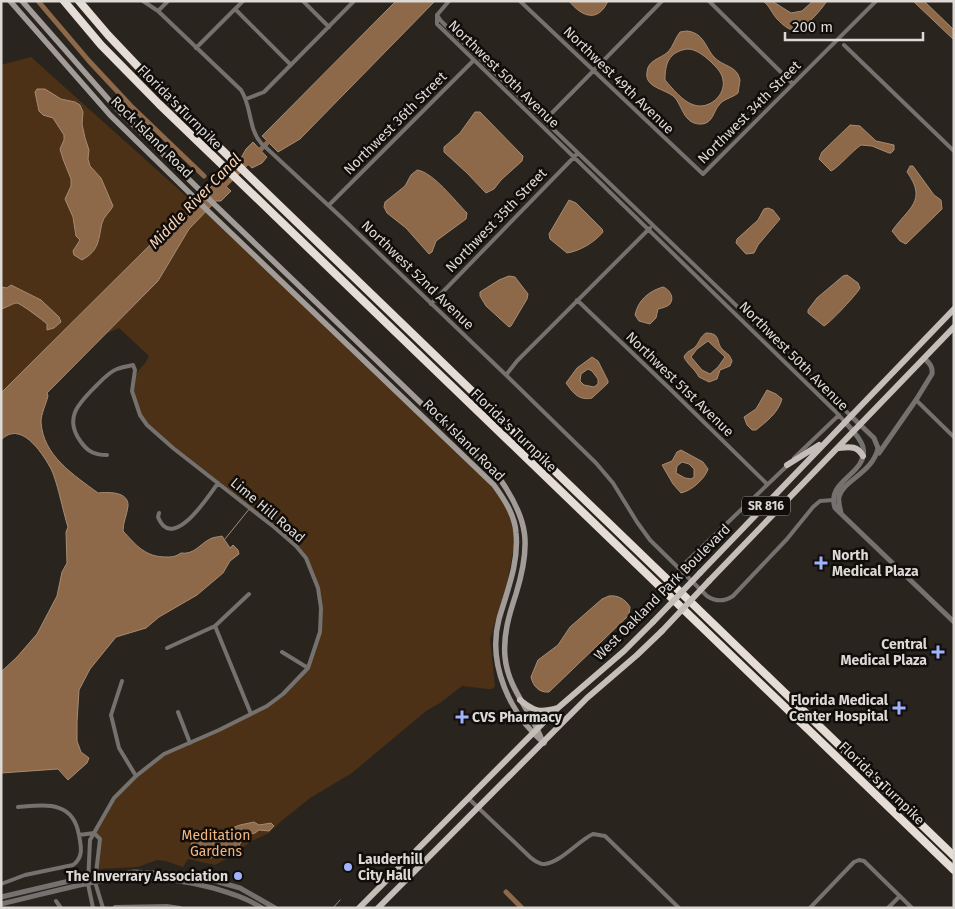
<svg xmlns="http://www.w3.org/2000/svg" width="955" height="909" viewBox="0 0 955 909" font-family="'Fira Sans',sans-serif">
<rect width="100%" height="100%" fill="#2a241e"/>
<path fill="#4c3116" d="M31,57L196,205L181,223L159,236L1,393V65Z
M206,211L492,485L512,516L514,546L507,583L490,639L495,686L492,689H488L462,686L440,703L426,711L352,773L310,798L279,823L269,833L252,841L226,859L215,865L188,859L183,867L166,861L157,860L138,867L97,869L100,839L94,833L114,798L136,776L164,754L267,706L283,694L308,668L320,632L318,588L306,558L296,546L147,425C136,409 128,391 137,373C141,366 145,365 149,356L119,328L105,334L158,281L189,229Z"/>
<path fill="#8e6949" stroke="#a68b73" fill-rule="evenodd" d="M396,1H435L300,139L278,152L262,136Z
M569,1H608C598,23 582,17 569,1Z
M763,1H772L791,13L802,11L813,1H827C821,10 805,29 795,30C788,30 782,24 778,20C772,14 770,6 763,1Z
M913,1H924L954,30V40Z
M687,31C704,33 705,47 714,57C723,67 737,65 740,80L738,93C732,98 723,99 719,105C713,112 713,123 702,124C685,125 683,109 676,99C669,89 644,89 647,72C648,60 660,59 668,52C673,47 675,38 680,32ZM687,49C696,49 703,55 710,61C715,66 722,72 723,80C726,95 709,110 694,105C683,102 672,88 665,80C665,63 669,52 687,49Z
M37,89H45L61,99L75,102L80,105L83,112L82,124L85,138L89,150L88,159L90,166L101,178L113,206C110,212 104,216 102,223C98,240 100,250 82,260L74,255L73,251L80,240L76,236L73,217L65,199L71,186V179L63,159L60,149L64,140V135L53,118L43,115L39,111L35,92Z
M475,112H480L523,156L522,161L501,180L494,189L486,193L467,173L444,152V147L460,133Z
M850,125L860,126L876,141L894,145V150L891,153H889L872,146L861,145C852,151 838,168 831,171L819,159L822,152Z
M253,142L267,157L262,163L252,168L241,158L246,149Z
M910,166H913L934,195L941,200L942,209L906,244L900,241L892,231C908,208 928,201 907,172Z
M417,170C433,172 455,201 467,213L466,219L436,241L432,252L429,254L406,228L387,213L384,207L385,202L405,186L411,175Z
M218,179L231,191L221,201H216L189,229L158,281L47,393L48,396C46,404 41,414 41,422C43,456 74,475 98,493C107,492 129,491 128,506C127,515 123,522 123,531C136,545 145,557 166,557C172,557 175,557 181,553C194,555 200,544 210,539C213,537 219,537 222,536L230,548L233,545L238,550L239,554L230,561L223,573L197,595L159,617L146,628L116,637L90,669L79,690L77,722V741L81,752L89,758L87,763L68,780L58,769L1,773V672L17,657L37,634L57,596L62,572L67,563L66,532L68,527C63,512 57,479 50,467C41,451 20,420 1,440V393L159,236L181,223L209,195L210,188Z
M569,200L576,203L602,229L603,232C595,242 580,251 567,253L550,239L549,234Z
M768,208L773,210L780,219L758,245L754,253L746,254L736,243L737,239L758,220L764,209Z
M847,275L858,283L860,288C858,293 830,323 824,326L808,313V310L817,298L843,276Z
M509,276L515,277L528,294L527,299L511,326L509,327L486,306L480,296V292L499,280Z
M11,285L41,300L59,317L61,322L54,328L47,330V324C44,321 20,303 17,303C13,303 6,308 1,309V287L7,288Z
M663,287C669,289 675,297 670,304C667,307 662,308 658,309L656,318L650,324L639,321L635,315C638,300 649,291 663,287Z
M706,333C721,333 716,342 722,349C727,354 729,353 732,361L730,366L720,370L717,379L709,382L699,377C694,368 687,364 684,357C687,350 692,351 696,346C700,341 700,337 706,333ZM708,341L725,357L718,367L710,374L702,370L691,357L697,349Z
M592,357L598,361L608,381V383L592,398C579,401 573,393 566,383L577,368ZM588,369L592,371L598,379V384L594,387L584,385L580,381L581,374Z
M767,390L776,394L782,399C778,413 767,421 756,430H752L747,425L744,417L756,409Z
M681,450L703,462L708,469C705,479 691,491 681,493L673,484L662,465L672,461L677,452ZM682,462L689,464L694,469V477L691,479L685,478L676,473L677,466Z
M609,596C618,595 625,599 630,607L629,615L549,692C539,693 533,686 531,677L538,660L558,645L570,627L602,599Z
M254,822L259,825L271,823L274,826L269,831L259,830L255,833L244,835L238,848L229,853L210,858C205,854 201,849 195,852L191,848L192,839C199,833 202,833 209,837L240,825Z"/>
<g fill="none" stroke-linecap="round" stroke-linejoin="round">
<path stroke="#a68b73" stroke-width="1" d="M225,539L250,508
M333,908L340,900"/>
<path stroke="#8e6949" stroke-width="5" d="M38,1L89,61L131,106L204,176
M220,190L272,138
M506,892L522,908"/>
<path stroke="#74716e" stroke-width="4" d="M143,1L158,11L241,90C252,107 248,128 261,143L342,218L506,375L596,463L613,483L637,522L650,540L707,596C716,602 724,602 733,596L787,539L813,507L820,501L833,500
M303,1L329,27
M449,1L437,15V24L835,411L845,422
M520,1L703,174L876,1
M709,1L793,84
M235,9L291,65
M158,11L168,1
M437,15L441,21L851,416
M844,45L954,151
M196,48L243,1
M246,99L264,92L354,1
M544,121L662,1
M329,205L474,60
M577,300L669,388L767,484
M431,304L578,153
M506,375L517,361L650,228
M916,400L954,437
M794,458L839,415
M159,513L158,517C172,553 208,497 218,483
M679,569L788,465
M215,626L251,714
M167,648L215,626L249,594
M282,652L308,668
M122,681L111,715L119,748L136,776
M178,712L190,743
M468,798L531,858C535,861 540,865 545,864C561,862 578,841 593,834L605,836L679,908
M18,807C45,805 73,800 79,835L94,833
M94,833L100,839L95,882L103,908
M1,884L25,875L73,865C84,857 81,846 79,835
M56,901L61,908
M115,907L167,906L180,908
M93,908L88,884L90,840L114,798L136,776L164,754L219,730L267,706L283,694L308,668L320,632L321,608L318,588L306,558L296,546L274,527L173,448L147,425L140,415L132,391L135,370L133,365C128,366 122,367 117,369C109,372 102,380 96,386C79,403 63,418 81,442C88,452 95,455 107,455
M810,908L854,862L859,860L864,861L912,908
M888,908L900,896"/>
<path stroke="#74716e" stroke-width="5" d="M845,422C851,429 860,437 863,447C869,474 825,480 835,508L954,622
M879,453L916,400L932,374C933,366 929,363 924,358
M841,513C840,508 838,502 839,497C842,481 873,473 878,448L874,438L851,416
M1,897L78,879L134,872L194,875L240,888L275,908
M1,904C32,897 63,888 95,882C133,875 175,878 213,888C230,893 247,898 262,908"/>
<path stroke="#a29c98" stroke-width="5.5" d="M10,1L110,115L209,212L494,485C504,499 515,515 516,533C519,563 507,591 499,619C487,664 510,714 544,743
M22,1L117,109L215,205L500,479C529,521 531,545 516,594C509,615 503,635 505,657C508,690 533,713 543,743"/>
<path stroke="#c5beb8" stroke-width="6" d="M838,448C849,447 857,445 863,456
M787,465L819,445
M700,573L954,309
M709,581L954,327
M520,700C535,712 540,713 558,708
M359,908L559,707L624,651L653,622
M378,908L587,698L637,655L662,631"/>
<path stroke="#e5dcd5" stroke-width="8" d="M64,1L101,45L159,104L954,870
M79,1L108,35L165,95L954,856"/>
<path stroke="#c5beb8" stroke-width="6" d="M653,622L700,573
M662,631L709,581"/>
</g>
<g fill="#a0b3fd" stroke="#100d0b" stroke-width="2">
<path d="M818.5 555.5h5v5h5v5h-5v5h-5v-5h-5v-5h5z"/>
<path d="M935.5 644.5h5v5h5v5h-5v5h-5v-5h-5v-5h5z"/>
<path d="M896.5 700.5h5v5h5v5h-5v5h-5v-5h-5v-5h5z"/>
<path d="M459.5 709.5h5v5h5v5h-5v5h-5v-5h-5v-5h5z"/>
<circle cx="348" cy="867" r="5"/>
<circle cx="238" cy="876" r="5"/>
</g>
<g text-anchor="middle" stroke-width="5" stroke-linejoin="round" paint-order="stroke">
<rect fill="#100d0b" stroke="#a09c98" stroke-width="1" x="742" y="496.5" width="48" height="19" rx="4"/>
<g font-size="12" font-weight="bold" fill="#ddd9d5">
<text x="766" y="510">SR 816</text>
</g>
<g font-size="14" fill="#ddd9d5" stroke="#100d0b">
<text transform="translate(504 74) rotate(44)" y="5">Northwest 50th Avenue</text>
<text transform="translate(619 80) rotate(44)" y="5">Northwest 49th Avenue</text>
<text transform="translate(180 107) rotate(45)" y="5">Florida's Turnpike</text>
<text transform="translate(749 112) rotate(-45)" y="5">Northwest 34th Street</text>
<text transform="translate(395 123) rotate(-45)" y="5">Northwest 36th Street</text>
<text transform="translate(152 137) rotate(45)" y="5">Rock Island Road</text>
<text transform="translate(496 220) rotate(-46)" y="5">Northwest 35th Street</text>
<text transform="translate(418 275) rotate(44)" y="5">Northwest 52nd Avenue</text>
<text transform="translate(794 356) rotate(45)" y="5">Northwest 50th Avenue</text>
<text transform="translate(680 384) rotate(44)" y="5">Northwest 51st Avenue</text>
<text transform="translate(514 430) rotate(44)" y="5">Florida's Turnpike</text>
<text transform="translate(464 440) rotate(45)" y="5">Rock Island Road</text>
<text transform="translate(268 510) rotate(40)" y="5">Lime Hill Road</text>
<text transform="translate(662 592) rotate(-45)" y="5">West Oakland Park Boulevard</text>
<text transform="translate(882 783) rotate(44)" y="5">Florida's Turnpike</text>
</g>
<g font-size="14" font-weight="bold" fill="#ddd9d5" stroke="#100d0b" text-anchor="start">
<text x="832" y="560">North<tspan x="832" dy="16">Medical Plaza</tspan></text>
<text x="927" y="649" text-anchor="end">Central<tspan x="927" dy="16">Medical Plaza</tspan></text>
<text x="888" y="705" text-anchor="end">Florida Medical<tspan x="888" dy="16">Center Hospital</tspan></text>
<text x="472" y="722">CVS Pharmacy</text>
<text x="358" y="864">Lauderhill<tspan x="358" dy="16">City Hall</tspan></text>
<text x="228" y="881" text-anchor="end">The Inverrary Association</text>
</g>
<g font-size="14" fill="#f1b682" stroke="#100d0b">
<text x="216" y="840">Meditation<tspan x="216" dy="16">Gardens</tspan></text>
</g>
<g font-size="15" font-style="italic" fill="#f9d5b6" stroke="#100d0b">
<text transform="translate(195 201) rotate(-46)" y="5">Middle River Canal</text>
</g>
</g>
<rect width="955" height="909" fill="none" stroke="#ddd9d5" stroke-width="5"/>
<path d="M785 32v8h138v-8" fill="none" stroke="#ddd9d5" stroke-width="2.5"/>
<text x="792" y="32" font-size="15" fill="#ddd9d5" stroke="#100d0b" stroke-width="4" paint-order="stroke">200 m</text>
</svg>
